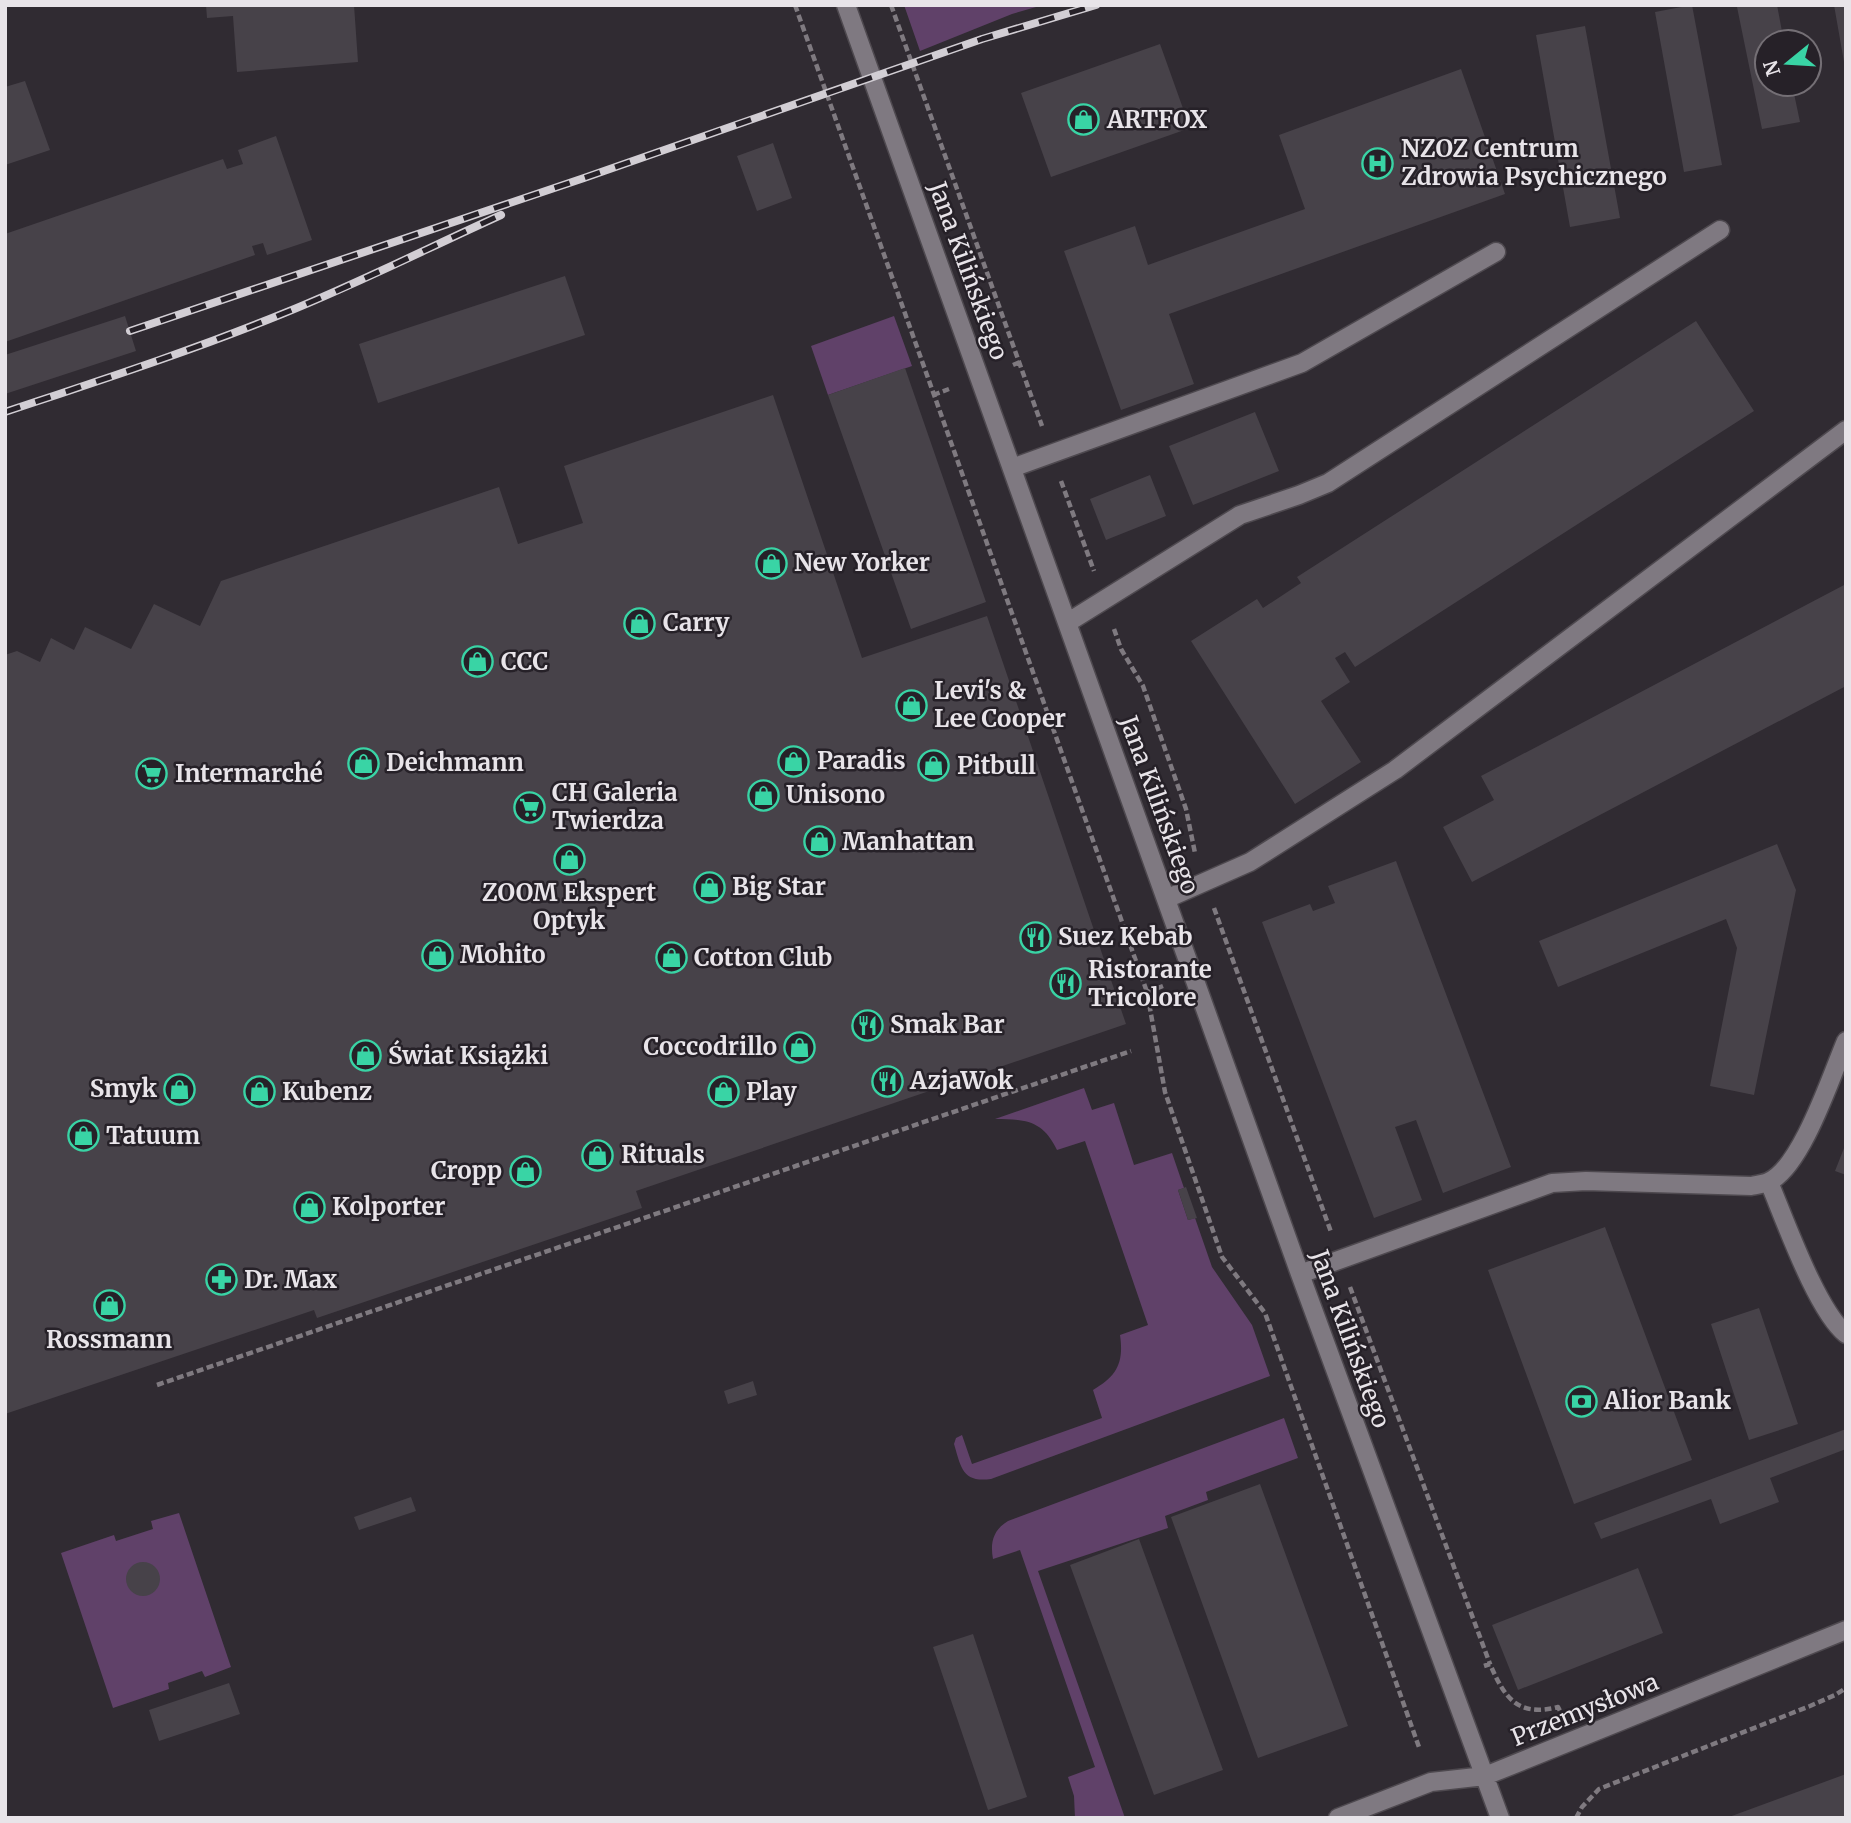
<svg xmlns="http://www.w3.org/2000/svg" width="1851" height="1823" viewBox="0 0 1851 1823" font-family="Merriweather,serif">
<rect width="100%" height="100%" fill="#302b32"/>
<path fill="#604169" d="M904,5H1043L1012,14L920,51Z
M894,316L912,366L828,395L811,346Z
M1084,1088L1092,1110L1114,1103L1134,1165L1172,1153L1184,1188L1178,1190L1188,1220L1195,1218L1212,1267L1252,1325L1270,1376L991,1479C962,1483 961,1467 954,1444L956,1438L962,1435L972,1464L1102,1418L1093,1390C1117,1376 1124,1363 1120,1335L1148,1325L1085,1141L1057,1150C1043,1120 1025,1119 995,1119Z
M1284,1418L1298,1458L1206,1492L1208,1500L1165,1516L1168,1528L1038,1571L1125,1818H1075L1074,1796L1068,1777L1095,1767L1020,1550L993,1559C990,1543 993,1530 1008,1521Z
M179,1513L231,1667L205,1677L202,1671L168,1683L169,1689L113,1708L61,1553L114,1535L116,1541L153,1529L151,1521Z"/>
<path fill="#474249" d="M206,5H354L358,62L237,72L233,16L207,18Z
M1692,5L1722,165L1684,172L1655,12Z
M1745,5H1777L1784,42H1767V84H1792L1800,122L1762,129L1737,7Z
M1834,5H1846V62H1844Z
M1585,26L1620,218L1570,227L1536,35Z
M1160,44L1190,128L1051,177L1021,93Z
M1461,69L1505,194L1169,314L1194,384L1121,410L1064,251L1135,226L1148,265L1305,209L1279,135Z
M25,81L50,150L5,165V87Z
M276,136L312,240L267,255L263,243L252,246L255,255L5,342V234L223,159L227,169L243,164L238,150Z
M773,143L792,198L757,211L737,156Z
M565,276L585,335L378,403L359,344Z
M125,316L136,351L5,394V355Z
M1696,321L1754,411L1355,667L1345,652L1335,658L1350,682L1321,701L1361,762L1295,804L1191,641L1257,599L1263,608L1301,583L1297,577Z
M905,368L986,602L911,629L828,395Z
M773,395L862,658L987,616L1126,1024L636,1191L642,1208L317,1318L314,1310L5,1414V655L17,651L40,662L51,638L74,650L85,627L131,649L154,604L200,626L221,581L499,487L518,544L583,523L564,466Z
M1255,412L1279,471L1193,505L1169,446Z
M1150,475L1166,516L1106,540L1090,499Z
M1846,584V686L1472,882L1443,827L1494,800L1481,776Z
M1777,844L1796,890L1754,1095L1710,1086L1737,948L1726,919L1558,987L1539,941Z
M1396,861L1511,1167L1443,1193L1416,1120L1395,1127L1422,1200L1374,1218L1262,922L1310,904L1313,911L1335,903L1328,886Z
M1846,1143V1175L1835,1171Z
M1186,1187L1197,1218L1188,1220L1178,1190Z
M1605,1227L1692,1460L1574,1504L1488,1270Z
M1759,1308L1798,1424L1749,1440L1711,1324Z
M753,1381L757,1395L728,1404L724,1391Z
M1846,1429V1449L1770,1478L1779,1502L1720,1524L1711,1499L1601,1539L1594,1523Z
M1260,1484L1348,1726L1258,1758L1171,1517Z
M411,1497L416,1511L359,1530L354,1517Z
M1139,1539L1223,1770L1154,1795L1070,1565Z
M126 1579a17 17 0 1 1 34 0a17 17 0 1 1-34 0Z
M1638,1568L1663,1633L1518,1690L1492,1625Z
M973,1634L1027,1797L988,1810L933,1647Z
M229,1683L240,1714L159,1741L149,1710Z
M1846,1774V1818H1729V1817Z"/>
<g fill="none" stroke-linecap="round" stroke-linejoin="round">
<defs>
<path id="minor" d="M846,5L1300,1274L1500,1818
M1012,468L1302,363L1496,252
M1067,623L1240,515L1299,495L1328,483L1720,230
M1166,899L1250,862L1395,770L1846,430
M1769,1182C1785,1220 1817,1311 1846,1334
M1300,1274L1552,1183L1586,1181L1751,1186C1756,1185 1763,1184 1768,1182C1801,1169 1832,1074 1846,1041
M1338,1818L1431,1782L1485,1776L1846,1630"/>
</defs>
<use href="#minor" stroke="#4e494f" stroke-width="21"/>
<path stroke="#7f7a80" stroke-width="4.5" stroke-dasharray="7 3.5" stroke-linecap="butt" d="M795,5L1147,992L1165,1092L1222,1257L1265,1313L1420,1750
M891,5L1042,426
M1013,365L1020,362
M933,395L949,389
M1061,481L1094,571
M1114,629L1121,649L1143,686L1186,809L1195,853
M1214,908L1331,1232
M1147,992L1163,986
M1350,1287L1490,1664
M157,1385L1131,1051
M1484,1666L1490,1664C1505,1699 1518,1717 1558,1707L1561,1713
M1576,1818L1582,1807L1599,1789L1810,1706L1835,1695L1846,1688"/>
<use href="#minor" stroke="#7f7981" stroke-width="18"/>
<defs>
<path id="rail" d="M130,331L584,178L982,39L1096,5
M5,412C98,381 191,351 282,314C357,284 428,248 501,215"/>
</defs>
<use href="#rail" stroke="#d2ced4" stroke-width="8"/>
<use href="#rail" stroke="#262128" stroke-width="5" stroke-dasharray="16" stroke-linecap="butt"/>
</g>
<defs>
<symbol id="shop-ring" viewBox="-11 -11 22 22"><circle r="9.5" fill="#262128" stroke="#39d4a5" stroke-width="1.5"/><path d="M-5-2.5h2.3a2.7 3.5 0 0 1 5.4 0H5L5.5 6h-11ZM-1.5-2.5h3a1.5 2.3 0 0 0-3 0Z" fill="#39d4a5"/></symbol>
<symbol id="hospital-ring" viewBox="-11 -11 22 22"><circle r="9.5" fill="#262128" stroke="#39d4a5" stroke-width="1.5"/><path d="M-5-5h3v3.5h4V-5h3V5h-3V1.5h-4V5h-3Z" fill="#39d4a5"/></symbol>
<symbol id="supermarket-ring" viewBox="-11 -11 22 22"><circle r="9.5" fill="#262128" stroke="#39d4a5" stroke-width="1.5"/><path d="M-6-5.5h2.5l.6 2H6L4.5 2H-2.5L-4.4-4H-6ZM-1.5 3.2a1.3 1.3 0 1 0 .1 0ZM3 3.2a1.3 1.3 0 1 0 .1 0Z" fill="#39d4a5"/></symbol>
<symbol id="restaurant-ring" viewBox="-11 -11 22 22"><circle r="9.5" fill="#262128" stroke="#39d4a5" stroke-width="1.5"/><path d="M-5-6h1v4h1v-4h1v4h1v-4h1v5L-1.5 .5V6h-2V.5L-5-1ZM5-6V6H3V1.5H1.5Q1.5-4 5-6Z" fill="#39d4a5"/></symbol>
<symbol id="pharmacy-ring" viewBox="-11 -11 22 22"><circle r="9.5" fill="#262128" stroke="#39d4a5" stroke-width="1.5"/><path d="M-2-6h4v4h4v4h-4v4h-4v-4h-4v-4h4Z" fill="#39d4a5"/></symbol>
<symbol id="bank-ring" viewBox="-11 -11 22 22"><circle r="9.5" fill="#262128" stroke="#39d4a5" stroke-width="1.5"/><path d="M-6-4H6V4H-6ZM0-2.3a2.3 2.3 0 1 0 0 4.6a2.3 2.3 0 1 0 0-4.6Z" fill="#39d4a5"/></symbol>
</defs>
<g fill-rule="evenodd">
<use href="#shop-ring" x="1066" y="102" width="35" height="35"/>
<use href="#hospital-ring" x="1360" y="146" width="35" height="35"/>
<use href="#shop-ring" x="754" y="546" width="35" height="35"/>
<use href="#shop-ring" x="622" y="606" width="35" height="35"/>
<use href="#shop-ring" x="460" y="644" width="35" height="35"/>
<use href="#shop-ring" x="894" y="688" width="35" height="35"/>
<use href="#shop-ring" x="776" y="744" width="35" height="35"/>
<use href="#shop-ring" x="346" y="746" width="35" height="35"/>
<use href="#shop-ring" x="916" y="748" width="35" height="35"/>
<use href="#supermarket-ring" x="134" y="756" width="35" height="35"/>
<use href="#shop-ring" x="746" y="778" width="35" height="35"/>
<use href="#supermarket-ring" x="512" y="790" width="35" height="35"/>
<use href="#shop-ring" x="802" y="824" width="35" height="35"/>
<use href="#shop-ring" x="552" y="842" width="35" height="35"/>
<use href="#shop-ring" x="692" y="870" width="35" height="35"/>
<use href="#restaurant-ring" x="1018" y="920" width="35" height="35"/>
<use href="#shop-ring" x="420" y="938" width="35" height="35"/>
<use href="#shop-ring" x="654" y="940" width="35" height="35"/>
<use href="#restaurant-ring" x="1048" y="966" width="35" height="35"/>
<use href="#restaurant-ring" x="850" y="1008" width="35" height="35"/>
<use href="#shop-ring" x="782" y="1030" width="35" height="35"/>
<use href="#shop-ring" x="348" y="1038" width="35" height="35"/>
<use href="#restaurant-ring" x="870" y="1064" width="35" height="35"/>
<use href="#shop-ring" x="162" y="1072" width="35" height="35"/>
<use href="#shop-ring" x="242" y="1074" width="35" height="35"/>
<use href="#shop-ring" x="706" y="1074" width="35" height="35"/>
<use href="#shop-ring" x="66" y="1118" width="35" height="35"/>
<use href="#shop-ring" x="580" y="1138" width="35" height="35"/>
<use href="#shop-ring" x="508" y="1154" width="35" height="35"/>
<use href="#shop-ring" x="292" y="1190" width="35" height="35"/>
<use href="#pharmacy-ring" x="204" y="1262" width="35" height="35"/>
<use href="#shop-ring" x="92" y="1288" width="35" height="35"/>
<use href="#bank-ring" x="1564" y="1384" width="35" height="35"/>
</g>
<g text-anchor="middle" stroke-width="5" stroke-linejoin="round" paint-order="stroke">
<g font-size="24" font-weight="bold" fill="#e8e4e9" stroke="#262128" text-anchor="start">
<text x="1107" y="128">ARTFOX</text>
<text x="1401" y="157">NZOZ Centrum<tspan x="1401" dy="28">Zdrowia Psychicznego</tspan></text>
<text x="794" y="571">New Yorker</text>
<text x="663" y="631">Carry</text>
<text x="501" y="670">CCC</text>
<text x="934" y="699">Levi's &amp;<tspan x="934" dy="28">Lee Cooper</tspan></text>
<text x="817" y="769">Paradis</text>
<text x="386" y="771">Deichmann</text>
<text x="957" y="774">Pitbull</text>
<text x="175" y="782">Intermarché</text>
<text x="552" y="801">CH Galeria<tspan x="552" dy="28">Twierdza</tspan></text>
<text x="786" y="803">Unisono</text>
<text x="842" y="850">Manhattan</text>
<text x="732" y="895">Big Star</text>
<text x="569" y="901" text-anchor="middle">ZOOM Ekspert<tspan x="569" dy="28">Optyk</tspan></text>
<text x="1058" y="945">Suez Kebab</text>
<text x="460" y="963">Mohito</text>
<text x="694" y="966">Cotton Club</text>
<text x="1088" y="978">Ristorante<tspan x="1088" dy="28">Tricolore</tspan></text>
<text x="890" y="1033">Smak Bar</text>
<text x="777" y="1055" text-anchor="end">Coccodrillo</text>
<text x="388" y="1064">Świat Książki</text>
<text x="910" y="1089">AzjaWok</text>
<text x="157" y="1097" text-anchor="end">Smyk</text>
<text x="282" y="1100">Kubenz</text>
<text x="746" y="1100">Play</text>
<text x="106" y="1144">Tatuum</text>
<text x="621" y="1163">Rituals</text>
<text x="502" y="1179" text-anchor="end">Cropp</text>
<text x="332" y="1215">Kolporter</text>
<text x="244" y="1288">Dr. Max</text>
<text x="109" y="1348" text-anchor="middle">Rossmann</text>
<text x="1604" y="1409">Alior Bank</text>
</g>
<g font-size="24" fill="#e8e4e9" stroke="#262128">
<text transform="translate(968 271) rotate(70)" y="8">Jana Kilińskiego</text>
<text transform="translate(1159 805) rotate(70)" y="8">Jana Kilińskiego</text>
<text transform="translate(1350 1339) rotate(70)" y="8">Jana Kilińskiego</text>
<text transform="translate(1585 1710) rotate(-22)" y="8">Przemysłowa</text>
</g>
</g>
<rect width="1851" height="1823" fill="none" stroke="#e8e4e9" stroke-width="14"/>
<g transform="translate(1788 63) rotate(252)"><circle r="33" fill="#262128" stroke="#746f75" stroke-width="2"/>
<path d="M0-5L12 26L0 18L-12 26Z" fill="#39d4a5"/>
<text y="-10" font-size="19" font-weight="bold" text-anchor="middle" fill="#e8e4e9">N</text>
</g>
</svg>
